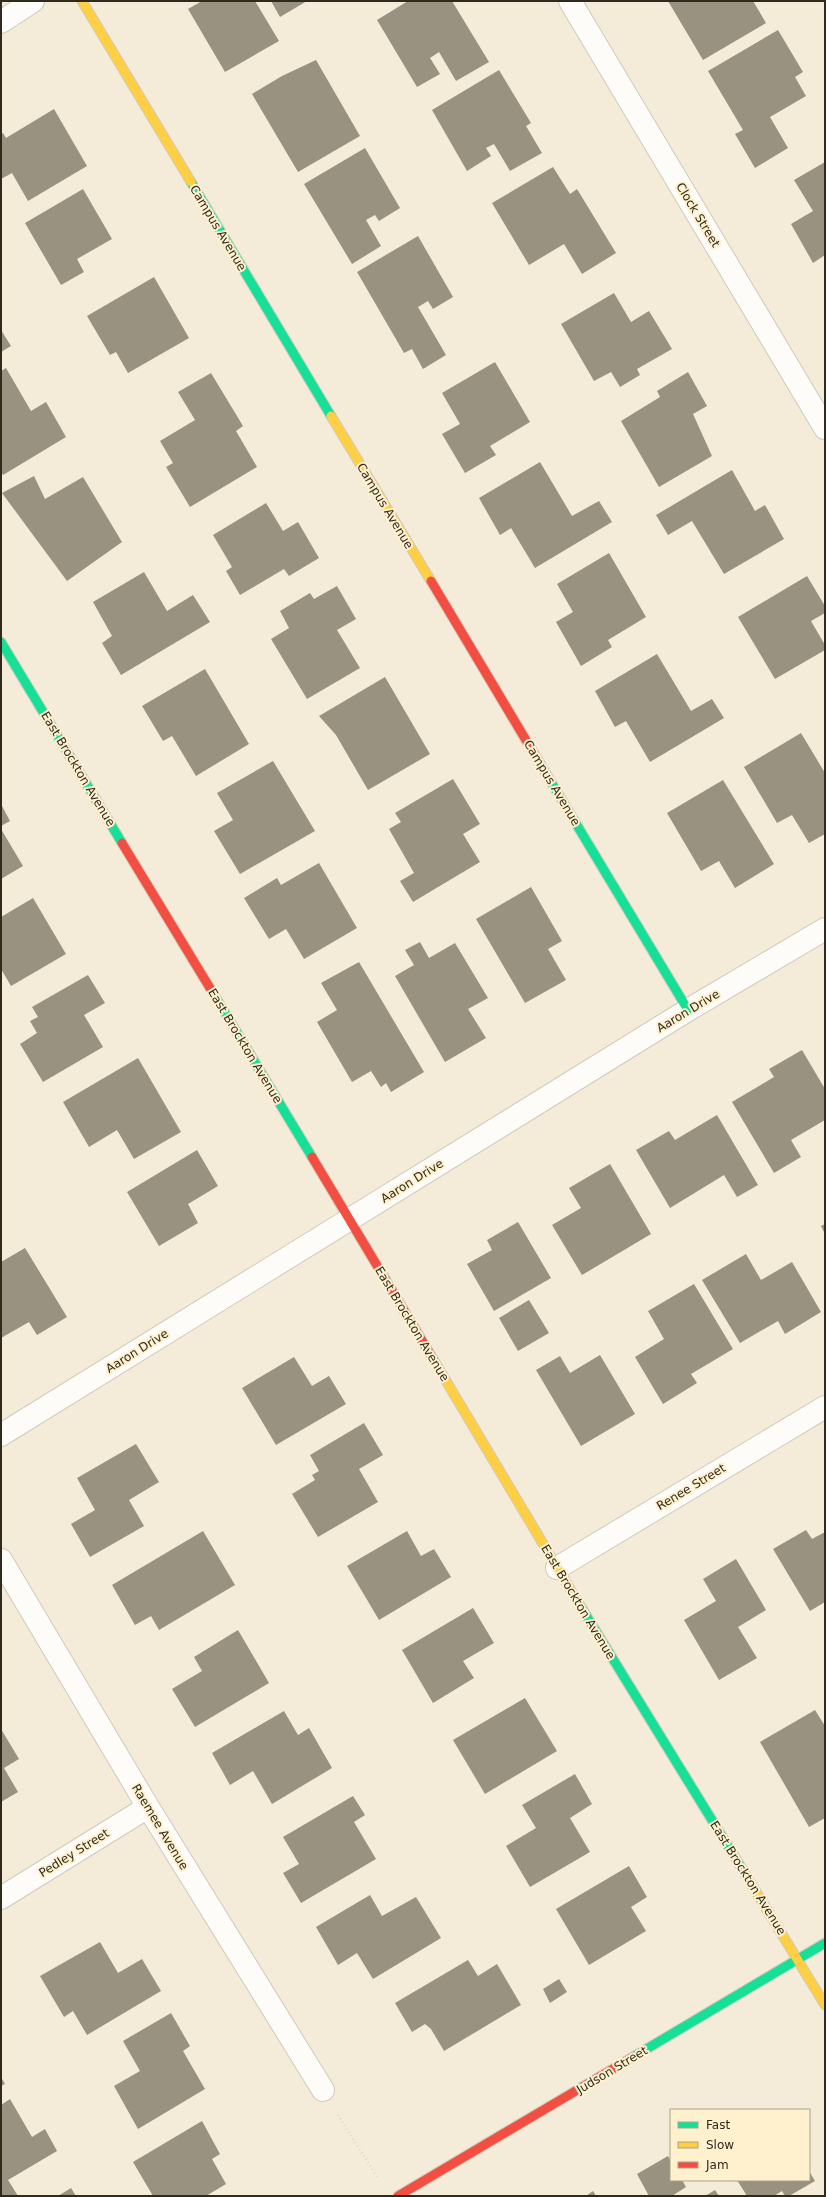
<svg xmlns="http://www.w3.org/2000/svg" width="826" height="2197" viewBox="0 0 826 2197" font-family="'DejaVu Sans',sans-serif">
<rect width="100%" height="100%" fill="#f4ecd9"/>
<path fill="#999280" d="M202,1H255L279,41L225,72L188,9Z
M271,1H307L280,17Z
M408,1H452L489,62L456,81L439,52L430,58L440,74L417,87L377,20Z
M668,1H753L766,23L703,60Z
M778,30L803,72L795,77L806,96L770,117L788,148L755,168L735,134L743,130L708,71Z
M316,60L360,136L298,172L252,94L282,76Z
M499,70L531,123L526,126L542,153L510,171L494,144L486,148L491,156L467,171L432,110Z
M54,109L87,166L28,201L12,173L1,179V134L3,133L6,138Z
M365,148L400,208L379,221L375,215L366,220L381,246L352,264L304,184Z
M825,162V255L813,263L791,224L813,211L794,180Z
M553,167L570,194L577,189L616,253L582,274L564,244L529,265L492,203Z
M83,189L112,239L77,259L84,272L61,285L25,223Z
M418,236L453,297L433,309L428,301L418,307L446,355L423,369L412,349L404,353L357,272Z
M154,277L189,338L128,373L116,352L110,355L87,316Z
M614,293L631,322L649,311L672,349L637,369L640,375L620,387L611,372L594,381L561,324Z
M1,330L11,346L1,352Z
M495,362L530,422L490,446L496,455L465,473L442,434L460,424L442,393Z
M6,368L31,411L46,402L66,437L3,475L1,472V371Z
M688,372L707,406L693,414L712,456L659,487L621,421L660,397L657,391Z
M211,373L243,426L236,431L257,467L190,507L166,467L173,463L160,441L195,420L178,392Z
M540,462L572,516L599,501L612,522L535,568L511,528L500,535L479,498Z
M732,470L755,511L765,505L784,539L724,574L692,521L668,535L656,515Z
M34,476L45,499L83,477L122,542L67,581L2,493Z
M266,503L283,531L298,522L319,558L289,576L284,569L240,595L226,571L232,567L213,535Z
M609,553L646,617L608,640L612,647L581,666L556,622L573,612L557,584Z
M144,572L167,611L193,595L210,622L121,675L102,643L112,636L93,602Z
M807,576L825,606V613L811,621L825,645V650L775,679L738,617Z
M337,586L356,619L337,630L360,668L307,699L271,639L289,628L280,611L310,593L314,599Z
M657,654L691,711L712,699L724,718L650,762L626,721L615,727L595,691Z
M205,669L249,744L196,776L172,736L163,741L142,706Z
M385,677L430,754L368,790L336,735L319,716Z
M801,733L825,773V834L809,843L792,815L777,823L744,767Z
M273,761L315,831L240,874L214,831L233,820L217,793Z
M453,779L480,824L463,834L480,862L413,902L400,881L414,873L389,829L401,822L395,813Z
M723,780L774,864L735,888L719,861L701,871L667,813Z
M1,804L10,821L1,826Z
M1,829L23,866L1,879Z
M319,863L357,928L304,959L286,929L269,939L244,898L277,878L281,885Z
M531,887L562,941L548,949L566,980L525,1003L476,919Z
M33,898L66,954L11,986L1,969V917Z
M420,942L429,958L455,943L488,998L468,1009L486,1038L445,1062L395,976L414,965L405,950Z
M359,962L424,1072L391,1092L386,1083L381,1087L371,1071L352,1082L317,1022L337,1010L321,983Z
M88,975L105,1003L84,1015L103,1047L43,1082L20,1044L37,1033L30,1021L38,1017L32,1007Z
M802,1050L825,1089V1120L791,1140L801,1157L774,1173L732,1102L774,1077L769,1069Z
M138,1058L181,1132L134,1159L117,1130L89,1147L63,1102Z
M717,1115L758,1185L737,1197L724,1175L670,1208L636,1150L669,1131L675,1140Z
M197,1150L218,1186L188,1204L198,1223L159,1246L127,1192Z
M610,1164L651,1234L582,1275L552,1225L581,1208L569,1188Z
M518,1222L551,1278L494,1311L467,1264L492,1250L487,1240Z
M825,1224V1234L821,1226Z
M25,1248L67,1317L37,1335L29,1322L1,1338V1262Z
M746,1254L761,1280L792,1262L821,1312L785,1334L778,1321L740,1343L702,1280Z
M694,1284L733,1349L691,1374L697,1383L663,1404L635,1357L664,1339L648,1311Z
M529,1300L549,1333L518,1351L499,1318Z
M600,1355L635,1414L581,1446L536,1370L560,1356L570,1373Z
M294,1357L312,1386L329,1376L346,1404L276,1445L242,1388Z
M364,1423L383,1455L359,1469L378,1502L318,1537L292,1494L315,1480L312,1475L319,1471L310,1455Z
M136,1444L159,1482L129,1500L144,1526L90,1557L71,1524L95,1510L77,1478Z
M806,1530L812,1539L825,1532V1602L810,1611L773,1549Z
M203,1531L235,1585L159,1630L151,1616L135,1625L112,1585Z
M407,1531L421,1556L434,1549L451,1577L379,1620L347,1566Z
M736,1559L766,1610L738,1627L757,1658L719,1680L684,1620L716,1601L703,1579Z
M473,1608L494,1643L463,1661L474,1678L433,1703L402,1650Z
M238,1630L269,1683L195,1727L172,1689L202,1671L194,1657Z
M525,1698L557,1751L485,1794L453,1740Z
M815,1710L825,1726V1818L809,1827L760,1742Z
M284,1711L298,1735L309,1728L332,1768L272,1804L253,1771L230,1785L212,1753Z
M1,1729L19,1759L4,1768L18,1792L1,1802Z
M575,1774L592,1804L570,1818L590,1852L530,1887L506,1846L536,1828L522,1805Z
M353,1796L365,1815L354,1822L376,1859L301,1903L283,1873L299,1864L283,1837Z
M629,1866L647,1897L631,1907L646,1931L589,1965L556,1909Z
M370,1895L382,1916L416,1897L441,1938L373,1979L357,1953L338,1965L316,1927Z
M100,1942L118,1973L142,1959L161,1991L87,2035L73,2011L64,2017L40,1976Z
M468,1960L478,1976L497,1964L521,2005L444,2051L431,2029L425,2024L412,2032L395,2003Z
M559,1979L567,1992L550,2003L543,1989Z
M171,2013L190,2046L183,2051L205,2089L138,2129L114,2086L140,2071L123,2041Z
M1,2077L5,2084L1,2086Z
M10,2099L32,2137L45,2129L57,2151L8,2180L18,2196H1V2105Z
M202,2121L220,2154L212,2159L226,2184L206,2196H153L133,2162Z
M668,2156L671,2161V2180H682L686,2187L672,2196H649L637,2174Z
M809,2171L815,2181L789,2196H785L782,2191L774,2196H747L737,2180H809Z
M71,2188L76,2196H58Z
M715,2190L719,2196H705Z
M593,2191L596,2196H586Z"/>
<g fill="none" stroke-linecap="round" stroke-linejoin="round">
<defs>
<path id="street" d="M570,1L825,428
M1,22L33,1
M1,1435L688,1010L825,929
M1,1560L148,1807L323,2090
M557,1568L825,1407
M1,1898L148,1807"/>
<path id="fast" d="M191,182L331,416
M1,642L122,843
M542,767L688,1010
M216,998L312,1157
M573,1594L747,1877
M633,2057L825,1943"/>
<path id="slow" d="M82,1L191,182
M331,416L431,581
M436,1364L573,1594
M747,1877L825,2005"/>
<path id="jam" d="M431,581L542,767
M122,843L216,998
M312,1157L436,1364
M398,2196L633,2057"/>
</defs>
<use href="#street" stroke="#d0cabb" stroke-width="24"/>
<use href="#fast" stroke="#d0cabb" stroke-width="11"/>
<use href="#slow" stroke="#d0cabb" stroke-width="11"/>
<use href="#jam" stroke="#d0cabb" stroke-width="11"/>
<path stroke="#dad8d2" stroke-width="2.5" stroke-dasharray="1 3" stroke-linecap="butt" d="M338,2115L377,2177"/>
<use href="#street" stroke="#fdfcf9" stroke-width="22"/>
<use href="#fast" stroke="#16e098" stroke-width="9"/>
<use href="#slow" stroke="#ffcf43" stroke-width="9"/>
<use href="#jam" stroke="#f24e42" stroke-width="9"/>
</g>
<g text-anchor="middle" stroke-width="4" stroke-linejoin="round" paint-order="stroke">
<g font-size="12" fill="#2f2a1d" stroke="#fff0ce">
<text transform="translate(698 215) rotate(59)" y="4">Clock Street</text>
<text transform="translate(218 228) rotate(59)" y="4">Campus Avenue</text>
<text transform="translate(385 506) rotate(59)" y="4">Campus Avenue</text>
<text transform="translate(78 769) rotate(59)" y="4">East Brockton Avenue</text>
<text transform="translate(552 783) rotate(59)" y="4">Campus Avenue</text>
<text transform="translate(688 1011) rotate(-31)" y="4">Aaron Drive</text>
<text transform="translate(245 1046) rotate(59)" y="4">East Brockton Avenue</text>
<text transform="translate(412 1181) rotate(-32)" y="4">Aaron Drive</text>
<text transform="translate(412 1324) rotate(59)" y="4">East Brockton Avenue</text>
<text transform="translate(137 1351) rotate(-32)" y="4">Aaron Drive</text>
<text transform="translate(691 1487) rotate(-31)" y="4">Renee Street</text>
<text transform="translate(578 1602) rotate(59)" y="4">East Brockton Avenue</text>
<text transform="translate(160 1827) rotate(59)" y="4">Raemee Avenue</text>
<text transform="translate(74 1853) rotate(-32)" y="4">Pedley Street</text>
<text transform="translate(748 1878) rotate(58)" y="4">East Brockton Avenue</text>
<text transform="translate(612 2070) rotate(-31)" y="4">Judson Street</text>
</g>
</g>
<rect width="826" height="2197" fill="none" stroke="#2f2a1d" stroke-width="4"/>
<rect x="670" y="2109" width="140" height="72" fill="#fff0ce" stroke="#aca187"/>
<rect x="678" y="2122" width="20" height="6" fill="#16e098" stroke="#aca187"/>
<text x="706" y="2129" font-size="12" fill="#2f2a1d">Fast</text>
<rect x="678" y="2142" width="20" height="6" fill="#ffcf43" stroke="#aca187"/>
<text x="706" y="2149" font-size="12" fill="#2f2a1d">Slow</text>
<rect x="678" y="2162" width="20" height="6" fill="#f24e42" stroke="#aca187"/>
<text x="706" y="2169" font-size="12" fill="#2f2a1d">Jam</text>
</svg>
